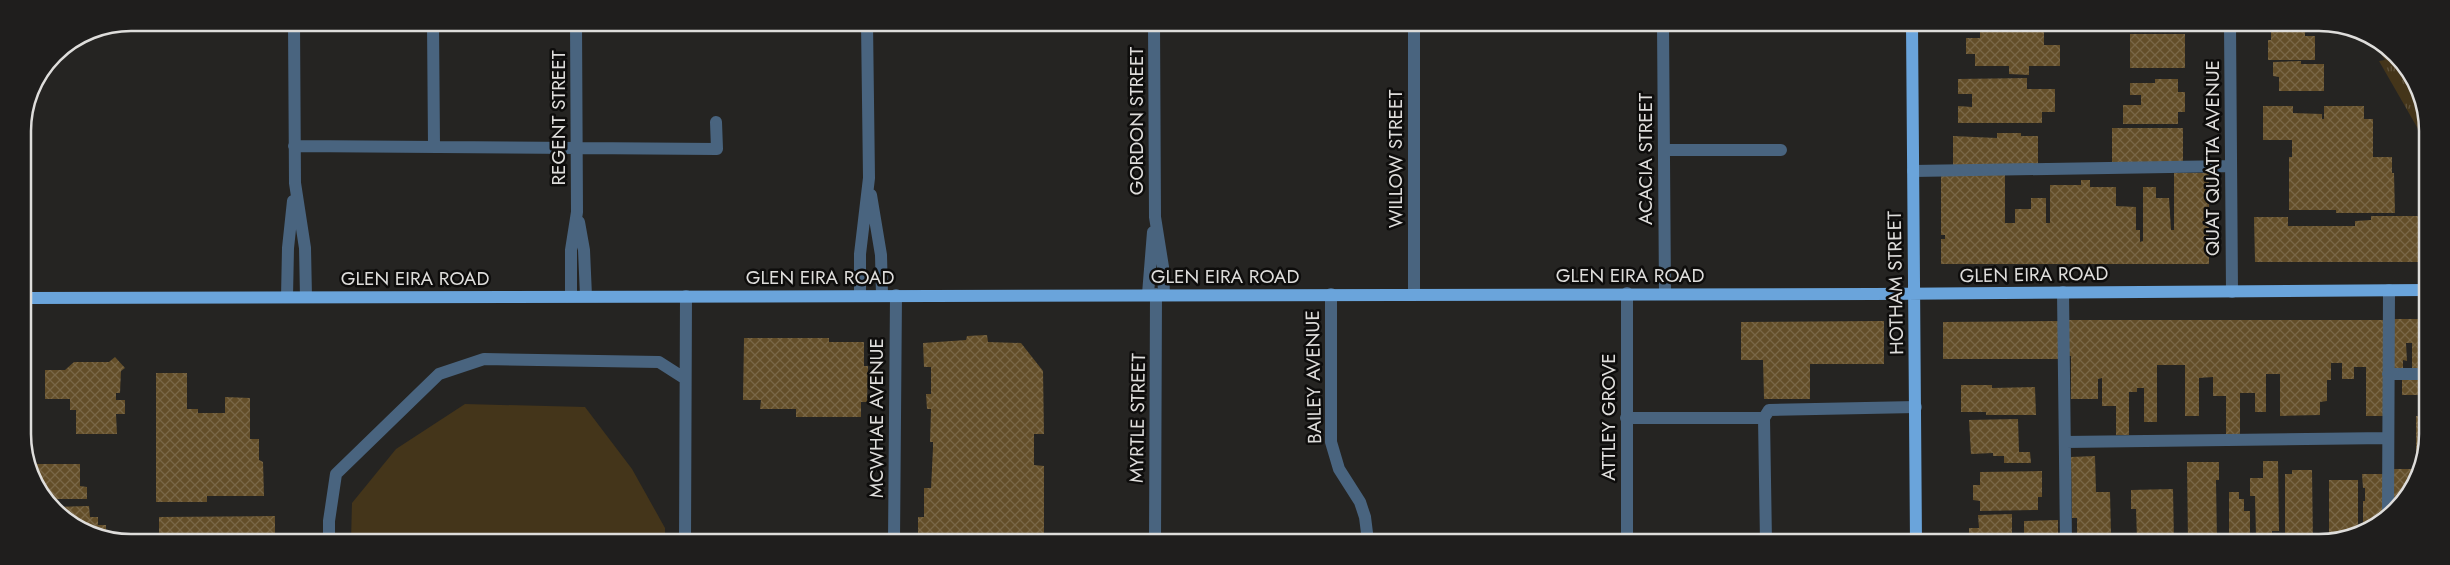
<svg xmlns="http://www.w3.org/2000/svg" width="2450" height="565" viewBox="0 0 2450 565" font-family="Jost,sans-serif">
<defs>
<pattern id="grass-tufts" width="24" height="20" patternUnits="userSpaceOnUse" patternTransform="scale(1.25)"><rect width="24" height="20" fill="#44351a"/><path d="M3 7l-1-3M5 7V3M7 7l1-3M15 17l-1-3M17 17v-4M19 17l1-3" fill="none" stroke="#5f523b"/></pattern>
<pattern id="building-cross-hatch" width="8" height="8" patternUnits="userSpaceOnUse" patternTransform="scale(1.25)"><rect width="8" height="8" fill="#634e29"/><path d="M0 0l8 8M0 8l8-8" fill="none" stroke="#796747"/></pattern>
</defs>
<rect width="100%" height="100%" fill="#252422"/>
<path fill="url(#grass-tufts)" d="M2374,43L2395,54L2425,110V141L2379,61L2385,60Z"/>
<path fill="#44351a" d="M465,404L585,407L632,469L665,528V541H351L352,503L396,449Z"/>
<path fill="url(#building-cross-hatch)" d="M2271,27H2305V36H2315V60H2268V40H2271Z
M1988,28L2044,30V45H2060V66H2029V75L2009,74V66H1975V54H1966V38H1980V32H1988Z
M2130,34H2185V68H2130Z
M2301,61V64H2324V91H2279V77L2273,76V62Z
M2027,78V89H2055V112H2042V123H1958V106L1972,107V94H1958V79Z
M2155,79H2178V92H2185V112H2178V124H2123V105H2141V95H2130V83H2155Z
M2263,106H2293V113L2322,114V119H2324V106H2364V119H2373V157H2392V173H2394L2395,213H2336V210H2289V157H2292V140H2263Z
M2112,128H2183V162L2112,165Z
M1997,133H2021V136H2038V165H1953V136L1997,138Z
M1941,173H2005V223H2015V209H2031V198H2046V223H2050V185H2081V180H2090V187H2116V206L2136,207V230H2140V242L2143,241V187H2156V198H2169L2171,230H2174V173H2209V264H1941V239H1945V235H1941Z
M2371,216H2425V262H2255L2254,217H2288V226H2355V221L2371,220Z
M2392,319H2425V370H2412V343H2406L2407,361L2403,360V370H2392Z
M2067,320H2384V416H2366V367H2354V379H2342V363H2331V380H2327V401L2320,402V415L2280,416V374H2266V412H2255V393H2240V434H2226V396H2213V377L2199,378V416H2185V365H2157V422H2144V388H2137V392H2129V435H2116V406H2102V378L2098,379V399H2071V356H2068Z
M1884,321V364H1810V399H1764L1763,360H1741V322Z
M2061,321V359H1943V322Z
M987,335L988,342L1021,343L1043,371L1044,434H1034V465L1044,466V541H928L927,534H918V517H924V488H931L933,448V442H930L931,409H927L926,394H931V367H924L923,343L966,340L967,336Z
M744,338H829V342H864V366H868L867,402H861V417H796V409H760L761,400H743Z
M115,357L125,368L121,371L120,393H116V400H125V414H116L117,434H76V410H70V399H45V370H65L74,362H109Z
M156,373H187V409H198V413H225V397L250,398V439H259V460L263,462L264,496H207V502H156Z
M2425,379V454L2393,510L2392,469H2416V416H2422V395H2402V380Z
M1961,385H1992V388L2035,387L2036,415H1986V412H1961Z
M2018,419L2019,452H2030L2031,463H2004V456H1993V453L1971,454L1969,420Z
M2095,456L2096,492H2110L2111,533H2103V537H2094L2095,540H2077V518H2072L2071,457Z
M2263,461H2278L2279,531H2272V537H2256L2255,496H2250V478H2263Z
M2187,462H2219V480H2216L2217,542H2188Z
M33,464H80V486L87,487V499H49L33,470Z
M2292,470H2312L2313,542H2285V474H2292Z
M2042,471V497H2038V510L1980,511V501L1973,500V485H1980V472Z
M2362,474H2383L2386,517L2363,527V501H2365V488H2363Z
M2329,480H2358V529L2329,541Z
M2173,489L2174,542H2156L2155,538L2137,539L2136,509H2131V490Z
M2229,492H2239V499H2244V511H2250V539H2229Z
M89,506L90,517H98V525H106V538L55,511L52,507Z
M2012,514V542H1969V528H1979L1978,515Z
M275,516V540H159V517Z
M2058,520V542H2024V521Z
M706,534L868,538V541H706Z"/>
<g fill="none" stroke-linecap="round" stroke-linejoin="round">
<path stroke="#49647f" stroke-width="12" d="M294,23L295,183L305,248L306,297
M433,23L434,146
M1154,23L1155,217L1163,267L1164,295
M1663,24L1665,293
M2230,24L2232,292
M294,146L717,149L716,122
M1664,150H1781
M1913,171L2231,166
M871,195L881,255L882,295
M579,222L584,250L586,296
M2063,292L2066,542
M1627,293V542
M1148,294L1153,232
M1331,294V442L1339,469L1360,502L1365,517L1368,541
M1414,294V24
M860,295V254L869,178L867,23
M571,296V250L577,212L576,23
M287,297L288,248L293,201
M2388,374H2425
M1626,418H1764L1766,542
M1764,418L1769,410L1916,407
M2065,442L2388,438
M2388,516L2389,290
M329,541V521L336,474L439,374L484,359L659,362L684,378
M685,541L686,296
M894,541L896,295
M1155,541L1156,294"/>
<path stroke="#6aa4db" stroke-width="12" d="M1912,24L1916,542
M24,298L1875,294L2425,290"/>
</g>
<g text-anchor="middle" stroke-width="5" stroke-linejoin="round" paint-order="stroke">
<g font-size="19" fill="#dedddb" stroke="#0e0d0c">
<text transform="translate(558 118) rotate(-90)" y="7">REGENT STREET</text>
<text transform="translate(1136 121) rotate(-90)" y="7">GORDON STREET</text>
<text transform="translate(2212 158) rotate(-90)" y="7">QUAT QUATTA AVENUE</text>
<text transform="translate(1395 159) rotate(-90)" y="7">WILLOW STREET</text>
<text transform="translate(1645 159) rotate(-90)" y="7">ACACIA STREET</text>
<text transform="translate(2034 274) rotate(-1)" y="7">GLEN EIRA ROAD</text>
<text x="1630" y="282">GLEN EIRA ROAD</text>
<text x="1225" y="283">GLEN EIRA ROAD</text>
<text x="820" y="284">GLEN EIRA ROAD</text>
<text x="415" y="285">GLEN EIRA ROAD</text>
<text transform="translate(1895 283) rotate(-91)" y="7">HOTHAM STREET</text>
<text transform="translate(1313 377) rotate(-91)" y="7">BAILEY AVENUE</text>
<text transform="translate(1608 417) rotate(-90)" y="7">ATTLEY GROVE</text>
<text transform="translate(876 418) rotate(-90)" y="7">MCWHAE AVENUE</text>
<text transform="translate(1137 418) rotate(-89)" y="7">MYRTLE STREET</text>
</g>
</g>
<path d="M0 0H2450V565H0ZM131 31H2319A100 100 0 0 1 2419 131V434A100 100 0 0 1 2319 534H131A100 100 0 0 1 31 434V131A100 100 0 0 1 131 31Z" fill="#1f1e1d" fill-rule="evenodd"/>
<path fill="none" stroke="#dedddb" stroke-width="2.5" d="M131 31H2319A100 100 0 0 1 2419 131V434A100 100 0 0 1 2319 534H131A100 100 0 0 1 31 434V131A100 100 0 0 1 131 31Z"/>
</svg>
